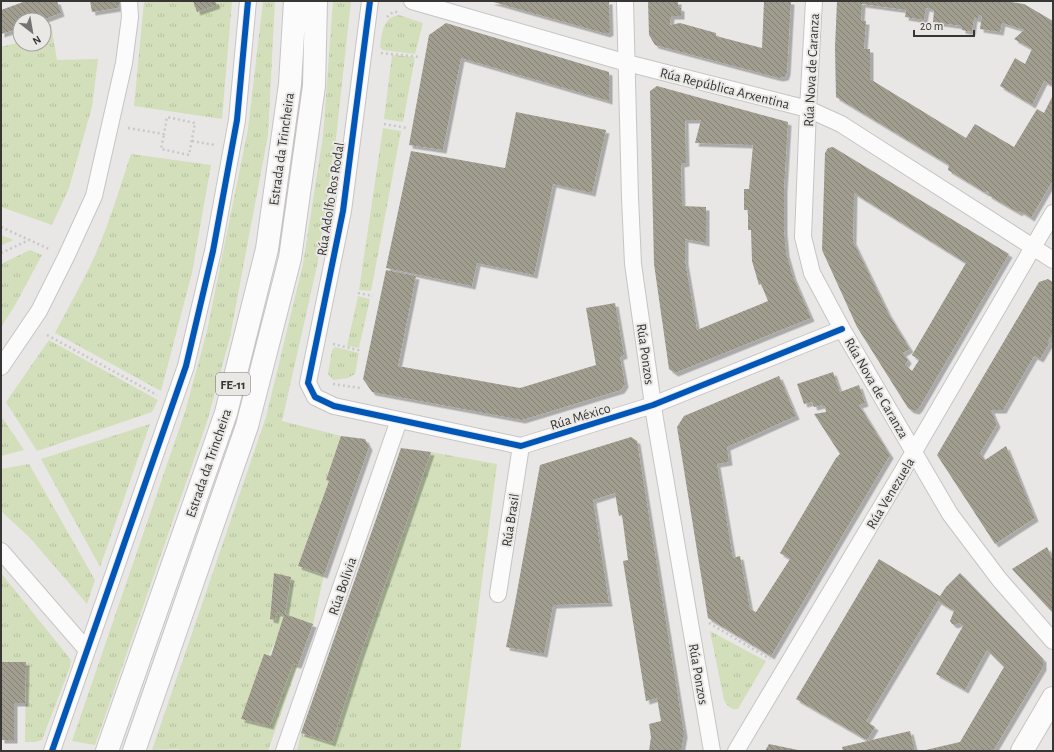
<svg xmlns="http://www.w3.org/2000/svg" width="1054" height="752" viewBox="0 0 1054 752" font-family="'Alegreya Sans',sans-serif">
<defs>
<pattern id="grass-tufts" width="24" height="20" patternUnits="userSpaceOnUse"><rect width="24" height="20" fill="#d2dfba"/><path d="M3 7l-1-3M5 7V3M7 7l1-3M15 17l-1-3M17 17v-4M19 17l1-3" fill="none" stroke="#b5c0a0"/></pattern>
<pattern id="building-back-hatch" width="6" height="6" patternUnits="userSpaceOnUse"><rect width="6" height="6" fill="#a19d8f"/><path d="M-1 5l2 2M0 0l6 6M5-1l2 2" fill="none" stroke="#848176"/></pattern>
<filter id="shadow"><feDropShadow dx="3.5" dy="3.5" stdDeviation="0" flood-color="#0004"/></filter>
</defs>
<rect width="100%" height="100%" fill="#e8e7e6"/>
<path fill="url(#grass-tufts)" d="M144,1H193L198,12L216,5V2H232L222,119L134,106Z
M263,1H275L268,135L230,337L207,422L95,745L72,741L185,412L207,331L248,129Z
M333,1H351L336,138L317,266L282,421L341,436L326,480L329,481L298,566L324,575L313,624L285,614L291,577L274,573L270,618L275,620L277,612L284,615L278,635L241,719L270,726L293,664L298,665L268,751H183L178,749L152,750L266,417L303,264L323,136Z
M399,15L423,23L415,54L383,50L380,47C382,34 382,17 399,15Z
M51,24L57,60L98,59L92,107L69,188L52,225L1,207V47L20,42V44H44V27Z
M392,55L415,57L403,122L384,119Z
M383,128L401,131L371,291L359,290Z
M131,154L211,165L192,273L161,391L55,333C69,306 84,280 96,253C110,221 120,187 131,154Z
M1,235L14,240L1,245Z
M30,250L42,255L14,307L1,327V264Z
M358,296L370,299L359,348L347,346Z
M49,340L158,400L152,412L37,451L6,402Z
M335,347L359,353L355,374L348,378L333,380L328,374L332,350Z
M1,416L24,450L1,456Z
M150,424L100,567L41,459Z
M431,452L497,464L460,751H297L301,733L332,743L360,656Z
M29,464L95,580L87,604L30,538L1,511V469Z
M1,573L71,660L70,667L42,740L35,742H25L26,662H1Z
M710,631L766,661L738,709C731,710 728,707 724,700Z"/>
<path fill="url(#building-back-hatch)" fill-rule="evenodd" filter="url(#shadow)" d="M26,1H57L61,13L42,20H20V28L1,34V10Z
M90,1H121L118,8L92,12Z
M193,1H215L217,5L197,12Z
M490,1H609L610,32L607,34Z
M648,1H678V7L681,8V16H671L670,25L680,23L716,33V36L762,48L764,1H791L787,72L785,77L779,78L655,45L649,35Z
M837,1H1004L1024,4L1053,21V86L1044,81L1032,105L1000,86L1015,58L1025,64L1032,49L1014,39L1024,30L1002,23L1000,32L980,29L982,16L979,15L978,19L974,18L972,32L962,30V26L933,22L934,10L931,9L926,8L924,20L905,17L906,10L862,4L861,21H866L864,49H870V79L966,138L975,124L1014,147L1037,109L1044,113L1053,95V180L1031,218L1020,211L1019,213L988,195L989,192L987,191L986,193L948,170L949,165L836,97L835,47Z
M446,23L609,72V101L461,58L443,150L409,145L429,35Z
M657,86L788,122L784,189V231L786,253L793,277L811,318L675,373L669,369L654,264L650,91ZM685,120H701L695,143L753,145L749,189H744V210H748V230H751L752,261L759,285L761,284L768,301L697,330L685,261V239L706,243V207L682,206L681,164L686,163Z
M516,112L606,130L592,193L553,184L534,275L477,263L472,286L386,268L411,151L505,168Z
M833,147L1009,254L919,408L916,411L911,410L908,408L857,327L822,250L825,153L828,148ZM854,193L966,263L912,355L919,360L912,371L905,365L908,360L903,353L910,349L888,313L853,241Z
M386,270L416,276L398,366L520,388L596,365L586,308L615,303L624,355L620,357L625,384L621,390L522,420L372,392L363,379Z
M1048,279L1053,282V324L1051,327L1053,328V333L1048,341L1050,342L1040,359L1034,356L1003,410H991L997,424L980,453L985,460L1006,446L1035,518L995,544L937,455L1039,282Z
M833,372L840,392L859,385L865,403L859,405L890,455L771,656L708,618L677,427L684,416L779,376L796,416L727,447L729,462L717,464L733,558L740,556L750,609L756,612L790,559L780,553L836,458L840,454L814,414L826,412L825,406L823,407L822,405L814,407L812,402L804,404L797,384Z
M341,436L365,439L369,447L324,575L298,566L329,481L326,480Z
M631,437L637,441L648,510L684,734L681,751H649L651,737L649,724L661,721L657,698L646,701L623,561L628,560L622,515L619,516L615,493L593,500L609,603L553,605L544,654L506,647L515,603L540,465Z
M401,448L431,452L360,656L332,743L301,733Z
M1047,547L1052,558L1053,557V613L1012,569Z
M879,559L940,596L946,587L960,573L1043,659V667L993,751H921L960,742L1004,667L987,650L965,690L936,674L963,626L959,623L955,625L952,624L950,621L954,611L938,601L866,721L875,727L867,740L796,699Z
M274,573L291,577L285,614L313,624L298,665L293,664L270,726L241,719L264,654L271,656L284,615L277,612L275,620L270,619Z
M1,662H26L25,703H14V740H1Z
M910,731L915,751H843L842,747Z
M769,744L798,750V751H765Z"/>
<g fill="none" stroke-linecap="round" stroke-linejoin="round">
<defs>
<path id="minor" d="M370,1L343,211L308,383L315,397L334,406L521,446L653,405L842,329
M412,1L627,63L808,109L841,124L1053,260
M625,1L630,198L633,264L655,419L712,751
M814,1L808,109L803,237L812,273L842,329L950,514L999,579L1053,641
M1,367L39,311L66,257L94,196L124,63L130,17L129,1
M1,551L87,650
M498,594L521,446
M52,751L186,366L213,251L237,120L248,1
M284,751L399,420
M736,751L902,472L1053,213"/>
<path id="secondary" d="M1022,751L1053,698"/>
<path id="trunk" d="M107,751L226,413L267,249L290,84L295,1
M134,751L247,426L290,258L314,86L316,1"/>
</defs>
<use href="#minor" stroke="#c6c5c4" stroke-width="18"/>
<use href="#secondary" stroke="#c6c5c4" stroke-width="24"/>
<use href="#trunk" stroke="#c6c5c4" stroke-width="24"/>
<path stroke="#c9c8c8" stroke-width="2.5" stroke-dasharray="2 3" stroke-linecap="butt" d="M387,17L393,12H398
M381,53L421,57
M384,124L407,128
M128,128L164,134L167,117L195,123L189,155L161,149L164,134
M192,141L215,145
M1,227L49,249
M1,253L29,240
M358,293L373,296
M47,335L157,395
M333,344L362,351
M333,384L360,388
M709,623L770,659"/>
<use href="#minor" stroke="#fcfbfb" stroke-width="16"/>
<use href="#secondary" stroke="#fcfbfb" stroke-width="22"/>
<use href="#trunk" stroke="#fcfbfb" stroke-width="22"/>
<defs>
<path id="cycleway" d="M370,1L343,211L308,383L315,397L334,406L521,446L653,405L842,329
M52,751L186,366L213,251L237,120L248,1"/>
</defs>
<use href="#cycleway" stroke="#e9e8e5" stroke-width="8"/>
<use href="#cycleway" stroke="#0057b8" stroke-width="6"/>
</g>
<g text-anchor="middle" stroke-width="4" stroke-linejoin="round" paint-order="stroke">
<rect fill="#e9e8e5" stroke="#6c6b6a" stroke-width="1" x="216" y="373" width="34" height="22" rx="3"/>
<g font-size="13" font-weight="bold" fill="#373635">
<text x="233" y="389">FE-11</text>
</g>
<g font-size="14" fill="#373635" stroke="#e9e8e5">
<text transform="translate(811 70) rotate(-87)" y="5">Rúa Nova de Caranza</text>
<text transform="translate(725 88) rotate(14)" y="5">Rúa República Arxentina</text>
<text transform="translate(281 149) rotate(-82)" y="5">Estrada da Trincheira</text>
<text transform="translate(330 199) rotate(-81)" y="5">Rúa Adolfo Ros Rodal</text>
<text transform="translate(646 354) rotate(82)" y="5">Rúa Ponzos</text>
<text transform="translate(877 388) rotate(60)" y="5">Rúa Nova de Caranza</text>
<text transform="translate(580 416) rotate(-17)" y="5">Rúa México</text>
<text transform="translate(208 463) rotate(-71)" y="5">Estrada da Trincheira</text>
<text transform="translate(890 493) rotate(-59)" y="5">Rúa Venezuela</text>
<text transform="translate(510 520) rotate(-81)" y="5">Rúa Brasil</text>
<text transform="translate(342 586) rotate(-71)" y="5">Rúa Bolivia</text>
<text transform="translate(699 674) rotate(80)" y="5">Rúa Ponzos</text>
</g>
</g>
<rect width="1054" height="752" fill="none" stroke="#373635" stroke-width="4"/>
<g transform="translate(32 32) rotate(149)"><circle r="19" fill="#e9e8e5" stroke="#a2a19f"/>
<path d="M0-3L7 15L0 10L-7 15Z" fill="#757473"/>
<text y="-6" font-size="11" font-weight="bold" text-anchor="middle" fill="#373635">N</text>
</g>
<path d="M914 30v6h60v-6" fill="none" stroke="#373635" stroke-width="2"/>
<text x="920" y="30" font-size="12" fill="#373635" stroke="#e9e8e5" stroke-width="3" paint-order="stroke">20 m</text>
</svg>
